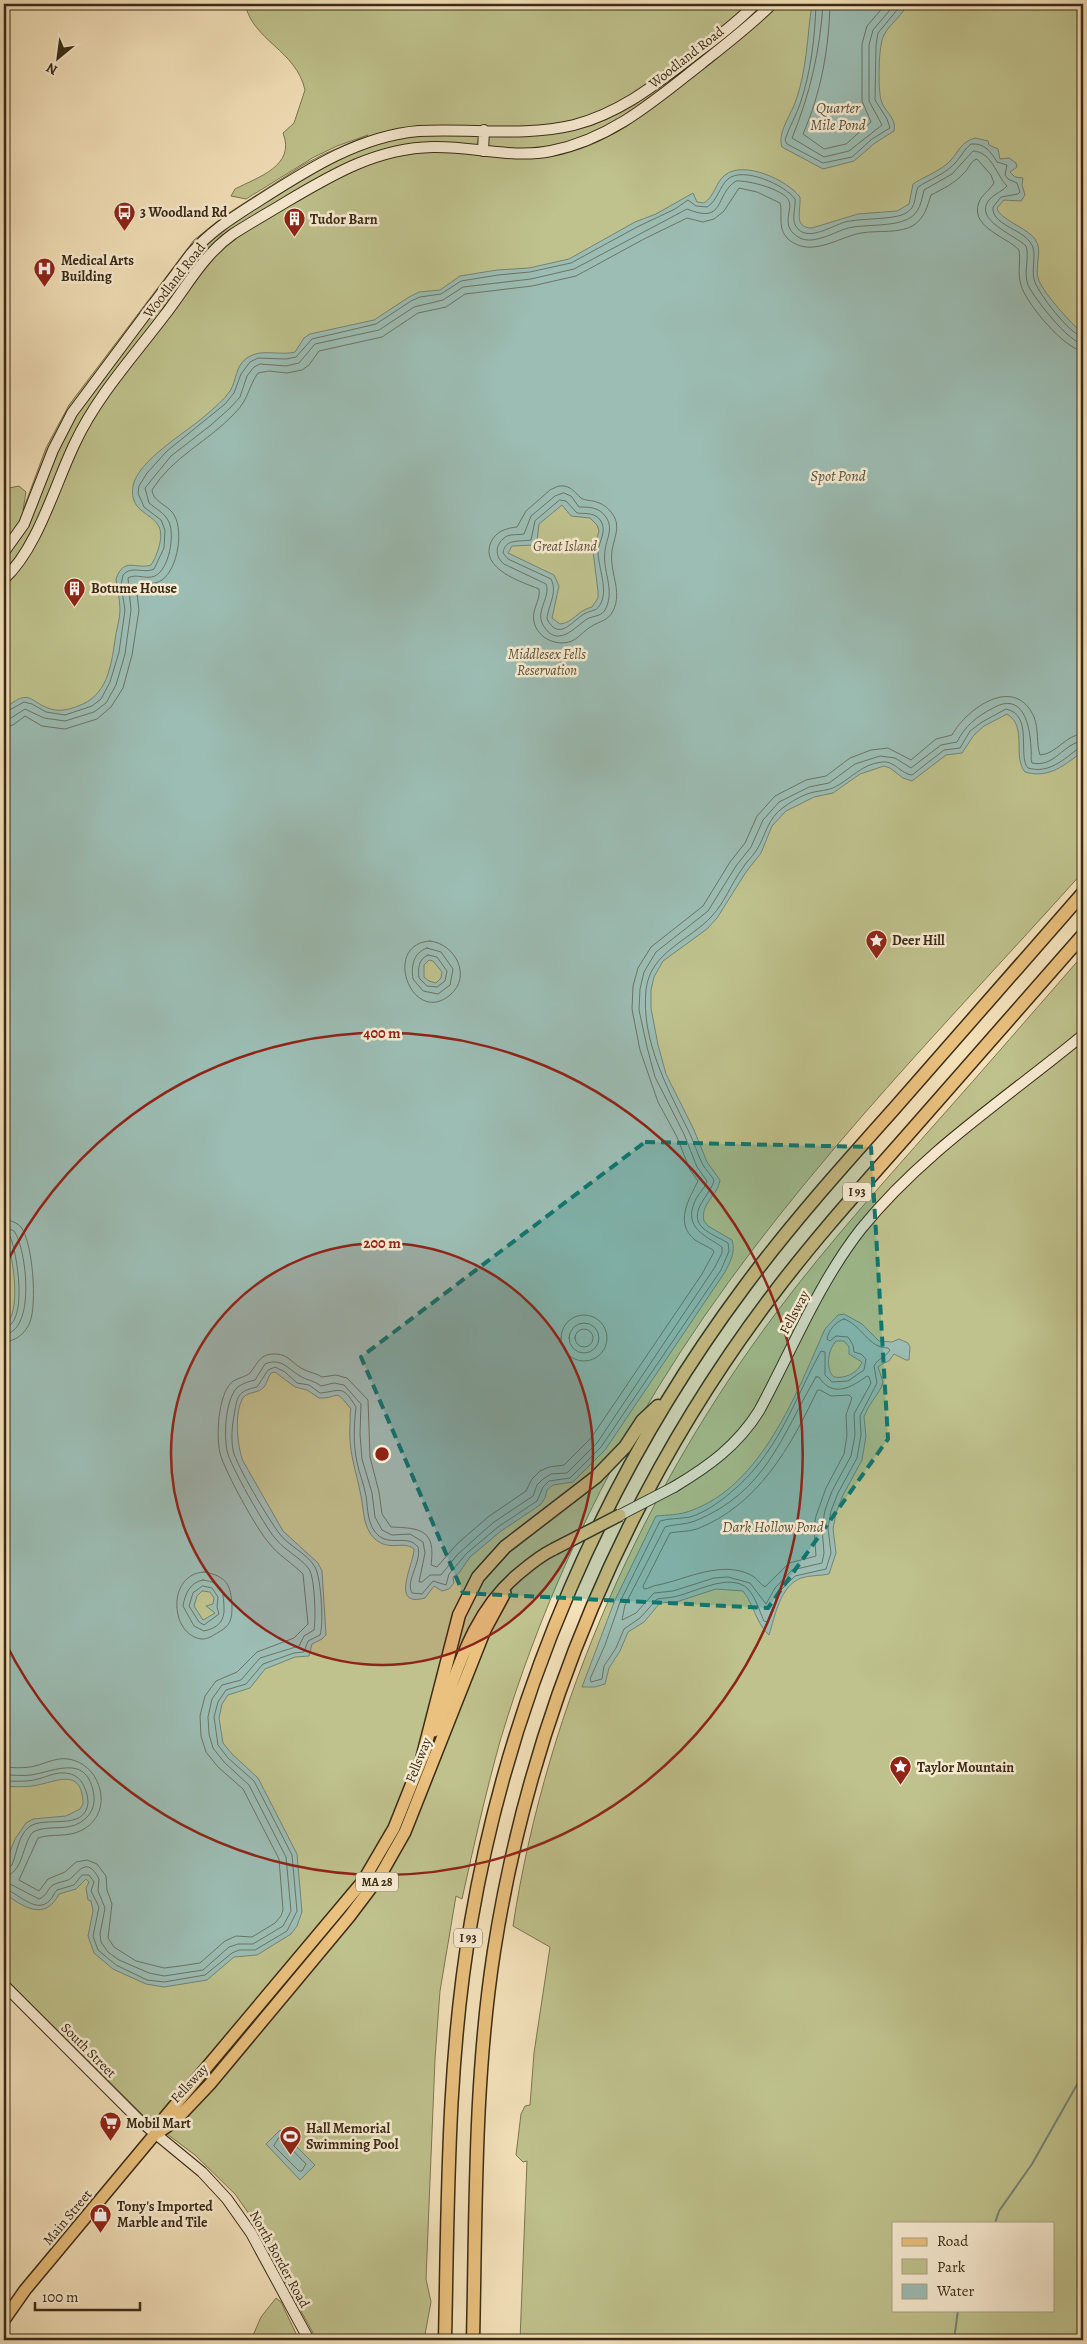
<svg xmlns="http://www.w3.org/2000/svg" width="1087" height="2344" viewBox="0 0 1087 2344" font-family="Alegreya,serif">
<rect width="100%" height="100%" fill="#f4e2bb"/>
<filter id="stains"><feTurbulence type="fractalNoise" baseFrequency=".004" numOctaves="4"/><feColorMatrix values="0 0 0 0 .2 0 0 0 0 .09 0 0 0 0 .02 0 0 0 .5 -.17"/></filter>
<radialGradient id="worn" r=".72"><stop offset=".6" stop-color="#630" stop-opacity="0"/><stop offset="1" stop-color="#630" stop-opacity=".3"/></radialGradient>
<path fill="#bfc28d" stroke="#7c7651" fill-rule="evenodd" d="M245,4H1083V872C935,1037 775,1196 659,1386C592,1496 538,1615 501,1738C486,1791 474,1845 462,1899L456,1896L440,1991L435,2059L426,2279L431,2302L424,2340H317L272,2259L267,2247L268,2241L235,2194L195,2155L147,2119L4,1977V489L19,486L26,492L23,510L46,448L69,405L194,240L224,216L303,165L324,154L368,135L337,146L314,157L246,199L231,196L235,189C258,177 296,166 283,133L294,123L305,90C296,50 253,41 245,4Z
M1083,955V2340H520L527,2161L523,2162L516,2155L521,2114L525,2106L530,2105L534,2053L550,1947L513,1926C547,1704 644,1488 779,1309C828,1244 882,1184 935,1124C985,1068 1034,1011 1083,955ZM893,2223H1053V2310H893Z
M276,2298L281,2302L299,2340H251L261,2317Z"/>
<path fill="#9cbdb4" stroke="#758374" fill-rule="evenodd" d="M812,4H907C902,17 890,23 884,35C878,45 878,89 881,100C884,112 897,117 894,131L875,143L854,161L823,169L782,147C777,134 790,116 795,103C807,71 807,37 812,4Z
M975,138L988,141L989,145L998,149L1000,159L1009,158L1016,163L1017,167L1010,172L1015,177L1023,178L1022,185L1025,195L1021,201L1004,200L997,208C999,219 1027,228 1035,239C1044,251 1033,267 1039,281C1046,296 1070,322 1083,334V751C1065,765 1049,779 1025,772C1012,756 1028,727 1007,714L984,726L974,735L962,753L946,755L912,781L903,778L890,768L884,766L860,774L833,793L814,797L786,811L772,826L761,853L746,872L717,918L707,929L663,961L654,977L651,990V1008L658,1045L666,1074L694,1130L707,1162L720,1180C718,1196 700,1203 704,1221L708,1226L732,1240C736,1252 730,1262 725,1272L605,1450L573,1482L553,1485L547,1490L545,1498L540,1505L501,1531L470,1557L459,1573L453,1577L454,1583L449,1589L442,1591L434,1586L425,1598C389,1608 414,1564 414,1549C403,1540 390,1552 375,1539C363,1528 364,1511 361,1496C356,1469 348,1452 350,1424C351,1419 349,1414 351,1409C333,1386 340,1399 319,1398L307,1390L295,1387L275,1372L271,1373C268,1377 267,1383 264,1387C258,1394 248,1391 243,1398C234,1412 237,1446 243,1461L283,1531L318,1563L322,1571L326,1635L322,1639L312,1644L309,1656L295,1657L265,1669L250,1688L228,1695L222,1704L219,1718L223,1743L232,1754L258,1778L297,1854L302,1912L297,1926L291,1934L257,1955L234,1957L207,1980L164,1987L146,1984L113,1969L94,1953L88,1936L93,1911L91,1901L88,1900L86,1888L89,1882L86,1879L76,1889L59,1894C45,1922 23,1907 4,1893V1867L15,1839L26,1823L33,1819L66,1816L80,1809L83,1804C82,1765 55,1783 32,1786C23,1787 13,1787 4,1786V1323L8,1322C21,1306 13,1252 4,1234V709C33,685 29,705 55,710C62,711 71,709 78,706C107,696 111,667 115,640C116,630 120,620 120,610C120,599 117,589 116,579C124,556 136,570 151,565C157,556 165,535 158,525C150,512 129,511 133,486C138,460 187,432 206,415C214,408 224,400 230,391C237,380 235,366 247,358C261,348 279,356 295,352L304,338L310,334L374,320L409,297L419,292L440,290L460,276L497,270L529,268L569,259L635,222L656,214L693,193L697,202L704,203C715,196 715,183 725,175C744,160 787,180 800,197C801,210 793,228 812,228L858,214L897,211L909,204L913,184C925,176 941,171 951,160C959,151 961,142 975,138ZM562,505L571,516L590,518L597,525L599,531L593,551L598,591V598L592,607C578,610 573,623 560,624L552,618L559,586L554,575L508,553L512,546L534,545L537,541L539,524ZM429,960L433,961L442,972L441,978L436,983L429,981L424,977V965ZM202,1591L210,1592L214,1598L213,1604L206,1606L215,1613L203,1620L194,1606L197,1596Z
M844,1314L862,1324L879,1341L892,1342L899,1339L908,1343L910,1347L909,1360H906L894,1354L889,1361L882,1364L878,1367L883,1382L881,1388L868,1408L864,1417L866,1436L862,1460L843,1495L836,1513L833,1529L836,1553L829,1574C820,1576 810,1575 801,1578C780,1586 775,1616 769,1635C756,1623 754,1605 743,1591L716,1589L676,1602L660,1603L644,1622L628,1632L620,1651L609,1668L605,1684L595,1687H582L615,1600L656,1516C667,1515 680,1515 690,1511C762,1486 797,1392 825,1329L838,1315ZM836,1341H844L849,1347V1354L862,1362C858,1373 845,1379 834,1377C825,1369 828,1350 836,1341Z
M280,2130L315,2165L300,2180L266,2144Z"/>
<g fill="none" stroke-linecap="round" stroke-linejoin="round">
<path stroke="#6b7464" stroke-width="1" d="M816,4C815,37 811,72 800,104C796,116 789,127 785,140L787,144L823,163L852,157L872,139L890,128L887,119L875,100L876,45L878,33L902,4
M823,4C820,51 810,94 792,138L824,157L849,151L882,125L869,101V45L873,30L895,4
M830,4C829,48 821,93 803,134L824,149L846,144L871,122L862,101V44L867,26L886,4
M559,486C571,485 573,491 581,498C586,502 600,498 611,512C622,525 614,537 612,551C609,572 623,591 613,611C608,621 600,621 592,626C585,630 580,636 574,640C559,648 538,639 534,622C531,610 541,600 539,589C522,582 479,569 491,542C496,531 507,528 517,527L526,511L550,490Z
M564,493L571,496L579,507C589,507 599,507 606,517C614,529 606,539 605,551C602,570 615,589 606,608C602,617 595,615 587,619C574,628 557,649 543,625C535,611 551,597 546,584L504,564C494,556 495,543 507,536C512,534 519,535 524,534L531,516L555,496Z
M560,500L566,501L577,513C586,514 595,512 601,521C607,532 599,541 598,551C598,568 609,590 600,605C596,612 590,610 584,614C572,621 559,642 547,619C548,605 558,593 551,579L508,559L503,553C505,538 520,542 531,540L535,521Z
M4,713L24,702L32,704L46,712L65,715L92,706L101,699L110,682L119,652L125,610L121,585L123,575C132,565 143,574 154,569L164,548L165,530L161,520L144,507L138,493L139,486L147,473L167,451L225,404L234,393L241,374L250,362L258,358L286,359L296,357L312,339L376,324L411,301L420,297L441,294L461,281L498,275L530,272L571,263L637,227L675,209L688,200L696,206L707,207C718,200 719,187 728,179C743,166 785,185 795,199C796,209 790,221 798,229C809,241 832,226 845,222C861,218 895,220 906,213C917,207 914,196 918,187C930,179 946,174 956,162C962,155 964,150 971,144C985,143 991,152 997,162L1007,165L1005,175L1008,179L1017,183L1020,192L1018,194L1001,197L993,207C991,224 1021,229 1030,242C1038,251 1031,268 1034,279C1036,291 1071,336 1083,337
M4,719L11,718L25,709L44,718L65,721L94,712L106,703L116,685L125,654L131,610L128,578C136,573 146,580 155,576C169,569 175,536 169,522C165,513 156,509 149,503L145,488L171,456L211,425L230,408L240,397L247,376L254,367L260,364L286,366L299,363L315,344L379,330L414,307L443,300L463,287L531,279L574,269L687,209C726,225 714,195 736,181C747,180 784,189 789,201C793,211 779,227 800,238C814,245 834,232 848,228C866,224 893,227 908,219C920,213 921,202 924,190L952,174L973,151C992,152 996,175 1007,186C1003,191 994,194 989,200C973,220 1015,235 1026,246C1030,258 1023,272 1028,285C1034,298 1069,343 1083,344
M4,727L13,725L25,716L42,726L65,729L97,719L111,707L123,688L132,655L139,610L136,586C144,582 153,586 162,580C178,569 185,527 172,512C165,504 153,501 152,490C172,457 209,441 235,413C249,399 248,387 258,373L269,371L287,373L302,370L309,365L319,351L382,337L418,313L446,307L465,294L532,286L576,276L644,239L687,218L703,222L714,219L724,211L739,188L757,192L780,203C783,215 777,228 788,239C795,245 804,248 813,247C829,246 845,236 861,233C878,230 900,234 914,225C925,217 927,207 931,195C943,189 955,183 964,173C969,169 970,161 977,159L991,175L994,183C991,188 985,193 981,198C965,226 1006,236 1019,250C1021,262 1017,272 1021,285C1025,302 1065,350 1083,351
M430,941C456,944 472,977 450,995C412,1027 381,944 430,941Z
M427,948L441,952L453,969L450,985L438,994L423,991L413,979C411,966 413,953 427,948Z
M428,955L437,957L447,971L445,981L437,987L427,986L419,978C418,969 418,959 428,955Z
M4,1220C10,1220 16,1222 21,1227C33,1243 37,1304 30,1322C25,1334 16,1341 4,1342
M4,1227L14,1231C27,1249 36,1333 4,1334
M4,1234L10,1236C17,1252 29,1325 4,1328
M561 1338a23 23 0 1 1 46 0a23 23 0 1 1-46 0Z
M844,1319C862,1325 868,1348 888,1348L890,1350C885,1358 878,1358 874,1366L877,1383L860,1416L861,1435L857,1458L838,1493L831,1511L828,1528L831,1553L826,1569L795,1576L779,1592L767,1622L764,1621C759,1610 756,1598 748,1589C730,1571 692,1594 673,1597C668,1598 663,1598 657,1599L640,1618L624,1629L616,1648L604,1666L602,1679L591,1682L590,1679L605,1645L620,1602L660,1521C669,1518 680,1519 690,1517C704,1513 718,1503 729,1494C778,1454 792,1404 821,1351L825,1352V1375L832,1382L848,1381L864,1370L866,1359L861,1354L854,1352L853,1345L848,1337L836,1336L830,1341L827,1339C828,1331 836,1321 844,1319Z
M569 1338a15 15 0 1 1 30 0a15 15 0 1 1-30 0Z
M575 1338a9 9 0 1 1 18 0a9 9 0 1 1-18 0Z
M816,1377H819C832,1398 851,1388 867,1376L869,1377L871,1383L854,1414L855,1435L851,1456L832,1491L825,1510L822,1528L824,1553L822,1563L792,1570L775,1588L766,1604L750,1583L728,1577L714,1578L673,1591L654,1593L636,1613L622,1620L625,1605L665,1527C674,1524 685,1525 695,1521C766,1492 781,1437 816,1377Z
M820,1390L831,1396L849,1395L852,1398L846,1415L847,1435L844,1454L826,1488L816,1516L814,1528L816,1556L789,1563L765,1587C760,1584 757,1578 751,1575C721,1560 687,1579 658,1585C653,1585 649,1589 644,1589L643,1586L670,1533C679,1531 688,1532 697,1529C758,1505 790,1448 817,1391Z
M204,1572C227,1576 231,1585 232,1606C232,1619 231,1625 219,1632C213,1635 209,1639 202,1639C170,1636 166,1574 204,1572Z
M203,1580C223,1583 223,1590 224,1607C225,1621 218,1628 204,1631L194,1626L183,1606C185,1594 190,1582 203,1580Z
M203,1586L212,1588L218,1597L217,1607L219,1614L204,1625L199,1622L189,1606L193,1593Z
M4,1767C13,1768 22,1768 30,1767C43,1765 55,1757 68,1759C102,1764 115,1813 82,1830C68,1838 52,1833 38,1838L19,1880L39,1891L48,1879L65,1872L76,1862L87,1860L97,1864L106,1876L107,1890L112,1904L108,1938L114,1947L136,1961L164,1968L180,1966L200,1963L225,1941L236,1936L252,1937L275,1923L281,1916L283,1910L279,1859L243,1789L218,1767L206,1752L201,1736L200,1716L205,1696L216,1681L237,1672L257,1652L294,1638L308,1624L303,1574C292,1563 278,1555 269,1543C257,1530 224,1470 220,1453C216,1436 218,1396 231,1383C236,1378 246,1377 250,1373C258,1363 260,1353 276,1354C289,1354 294,1366 305,1370C311,1373 316,1373 322,1377L336,1375L347,1378L368,1400L370,1457L379,1492L382,1514L391,1527C421,1528 436,1530 431,1565L437,1567L457,1544L488,1517L526,1491L532,1479L540,1471L549,1467L564,1465L591,1438L702,1274L714,1252L713,1250C707,1246 701,1244 695,1240C674,1223 689,1199 698,1181L690,1170L677,1137L658,1102L640,1050L632,1009L633,986L638,968L651,947L703,906L730,862L745,843L757,816L775,796L806,780L826,776L850,758L871,750L888,748L911,760L936,739L952,735C967,708 1015,674 1034,717C1039,729 1036,744 1040,755C1057,754 1066,734 1083,734
M4,1775C13,1775 22,1776 31,1775C56,1771 88,1753 94,1796C95,1808 90,1816 81,1822C66,1832 48,1824 33,1832C22,1844 23,1875 4,1876
M4,1781C14,1781 24,1782 34,1780C44,1778 55,1772 64,1773C71,1773 77,1776 81,1781C85,1787 88,1795 88,1803C85,1832 44,1815 29,1827C18,1836 17,1853 12,1865L4,1870
M4,1883L10,1884L39,1899C47,1896 47,1889 53,1885C58,1882 63,1882 68,1880C77,1876 86,1853 99,1879L98,1891L105,1908L100,1934L101,1942L108,1952L119,1960L149,1973L164,1976L203,1970L229,1947L238,1944H253L283,1926L291,1911L286,1857L249,1785L224,1762L213,1748L209,1734L208,1717L212,1699L222,1685L241,1680L260,1658L299,1646L304,1636L314,1630C316,1620 315,1578 309,1569C300,1557 284,1550 275,1538C265,1527 230,1465 227,1451C224,1434 225,1405 235,1390C240,1384 247,1382 255,1380L265,1364C281,1357 288,1369 300,1376C306,1380 313,1380 321,1386L334,1383L344,1385L361,1404L360,1434L362,1459L372,1493L375,1517L382,1530L392,1535L410,1534L423,1542L425,1553L419,1582H422L430,1575H441L457,1555L478,1536L494,1522L533,1496L537,1485L543,1479L551,1474L567,1473L597,1443L715,1267L722,1253V1247C705,1235 683,1228 695,1201C698,1194 705,1188 707,1181L697,1167L684,1134L655,1077L647,1047L639,1010L640,989L644,972L656,952L708,911L736,866L751,847L763,820L779,802L809,787L829,783L855,764L880,756L895,758L911,768L941,745L957,742C965,726 976,717 993,708C1023,691 1030,725 1031,748C1032,753 1030,758 1032,763C1055,768 1063,743 1083,741
M4,1889C17,1891 36,1916 50,1900C53,1897 54,1893 57,1890L74,1885L82,1875H89L94,1882L91,1891L99,1907L93,1936L98,1950L116,1965L147,1980L164,1982L205,1975L232,1953L239,1950H255L287,1931L297,1911L292,1855L254,1781L228,1758L218,1745L214,1717L218,1702L226,1690L246,1684L263,1664L294,1653L304,1652L308,1641L320,1635C324,1625 321,1577 315,1567C307,1553 288,1546 279,1533C269,1520 236,1465 233,1450C231,1439 232,1426 234,1416C237,1397 237,1391 257,1387L268,1370L275,1367L285,1372L297,1383L309,1385L320,1393C341,1391 342,1384 356,1407C354,1426 353,1444 357,1462C359,1473 364,1484 366,1496C368,1509 367,1526 379,1536C392,1546 407,1534 418,1547C422,1562 405,1581 412,1593L422,1594L433,1581L446,1585L449,1574L467,1553L498,1527L537,1501L543,1487L549,1481L570,1478L601,1447L721,1270L729,1251L728,1243C720,1238 711,1235 704,1229C685,1213 712,1194 714,1180C711,1175 706,1170 703,1165C697,1154 694,1141 688,1130C667,1087 641,1040 646,990C650,952 689,941 712,916C725,902 731,884 742,869C746,862 752,857 756,851C766,836 767,818 784,807C792,801 804,794 814,792C820,791 827,790 833,788C850,780 861,764 882,762C894,760 901,774 912,775L944,750L960,748L970,731L982,722L1006,709C1034,715 1017,756 1028,768C1049,774 1063,760 1079,748H1083
M279,2138L282,2139L306,2164L302,2171H299L274,2146Z"/>
<path stroke="#758374" stroke-width="2" d="M995,2223L999,2211L1032,2164L1083,2074
M954,2340L958,2310"/>
<defs>
<path id="secondary" d="M483,151L484,130
M4,552L24,524L53,450L72,413L190,255C209,232 232,218 257,202C307,170 359,136 419,131C469,128 525,137 574,125C621,113 656,84 694,55C715,39 737,23 755,4
M4,579C38,548 55,484 75,443C97,396 133,357 164,316C186,288 203,255 233,234C250,223 268,213 286,202C333,174 377,148 433,147C473,146 512,159 551,151C611,139 654,101 701,64C725,45 750,26 772,4
M674,1487C709,1466 737,1446 759,1411C792,1350 818,1284 861,1229C924,1151 1007,1098 1083,1035
M4,1985L140,2121L202,2172L227,2199L251,2233L309,2340"/>
<path id="primary" d="M434,1731C457,1675 469,1617 516,1576C528,1566 539,1556 554,1549
M159,2132L175,2121L210,2084L349,1917L380,1876L405,1832L485,1630L505,1593
M4,2320L25,2290L155,2134L165,2117L363,1881L394,1828L426,1748"/>
<path id="motorway" d="M423,1755L459,1615L478,1577L505,1547L596,1477L625,1447L642,1421L658,1406
M445,2340C448,2200 447,2060 471,1922C510,1693 606,1472 745,1286C791,1224 842,1167 893,1110C956,1038 1020,965 1083,893
M473,2340C476,2210 474,2080 494,1951C531,1714 627,1488 771,1297C812,1242 859,1190 904,1139C964,1071 1024,1003 1083,935"/>
</defs>
<use href="#secondary" stroke="#3a2b15" stroke-width="12"/>
<use href="#primary" stroke="#3a2b15" stroke-width="14"/>
<use href="#motorway" stroke="#3a2b15" stroke-width="15"/>
<use href="#secondary" stroke="#f8ecd3" stroke-width="10"/>
<use href="#primary" stroke="#eac17e" stroke-width="11"/>
<use href="#motorway" stroke="#eac17e" stroke-width="12"/>
<defs>
<path id="secondary-bridge" d="M620,1515L674,1487"/>
<path id="primary-bridge" d="M554,1549L620,1515"/>
</defs>
<use href="#secondary-bridge" stroke="#3a2b15" stroke-width="12" stroke-linecap="butt"/>
<use href="#primary-bridge" stroke="#3a2b15" stroke-width="14" stroke-linecap="butt"/>
<use href="#secondary-bridge" stroke="#f8ecd3" stroke-width="10"/>
<use href="#primary-bridge" stroke="#eac17e" stroke-width="11"/>
</g>
<path fill="#0f766e" fill-opacity="0.2" stroke="#0f766e" stroke-width="4" stroke-dasharray="10 6" stroke-linejoin="round" d="M645,1142L871,1147L888,1439L768,1608L463,1593L361,1357Z"/>
<circle cx="382" cy="1454" r="211" fill="#8f2418" fill-opacity=".12"/>
<g fill="none" stroke="#8f2418" stroke-width="2.5">
<circle cx="382" cy="1454" r="211"/>
<path d="M5 1266A421 421 0 1 1 5 1642"/>
</g>
<defs>
<symbol id="bus-pin" viewBox="-11 -11 22 30"><path d="M0 17L-7.5 6A9.5 9.5 0 1 1 7.5 6Z" fill="#8f2418" stroke="#f8ecd3"/><path d="M-5-6H5V4H4V6H2V4H-2V6H-4V4H-5ZM-3.5-4V0h7V-4ZM-3.5 1.2v1.5H-2V1.2ZM2 1.2v1.5H3.5V1.2Z" fill="#fff"/></symbol>
<symbol id="building-pin" viewBox="-11 -11 22 30"><path d="M0 17L-7.5 6A9.5 9.5 0 1 1 7.5 6Z" fill="#8f2418" stroke="#f8ecd3"/><path d="M-4-6H4V6H1V3H-1V6H-4ZM-2.5-4.3h1.7v1.8h-1.7ZM.8-4.3h1.7v1.8H.8ZM-2.5-1h1.7V.8h-1.7ZM.8-1h1.7V.8H.8Z" fill="#fff"/></symbol>
<symbol id="hospital-pin" viewBox="-11 -11 22 30"><path d="M0 17L-7.5 6A9.5 9.5 0 1 1 7.5 6Z" fill="#8f2418" stroke="#f8ecd3"/><path d="M-5-5h3v3.5h4V-5h3V5h-3V1.5h-4V5h-3Z" fill="#fff"/></symbol>
<symbol id="sight-pin" viewBox="-11 -11 22 30"><path d="M0 17L-7.5 6A9.5 9.5 0 1 1 7.5 6Z" fill="#8f2418" stroke="#f8ecd3"/><path d="M0-6L1.8-2.2L6-1.7L2.9 1.2L3.7 5.4L0 3.3L-3.7 5.4L-2.9 1.2L-6-1.7L-1.8-2.2Z" fill="#fff"/></symbol>
<symbol id="supermarket-pin" viewBox="-11 -11 22 30"><path d="M0 17L-7.5 6A9.5 9.5 0 1 1 7.5 6Z" fill="#8f2418" stroke="#f8ecd3"/><path d="M-6-5.5h2.5l.6 2H6L4.5 2H-2.5L-4.4-4H-6ZM-1.5 3.2a1.3 1.3 0 1 0 .1 0ZM3 3.2a1.3 1.3 0 1 0 .1 0Z" fill="#fff"/></symbol>
<symbol id="stadium-pin" viewBox="-11 -11 22 30"><path d="M0 17L-7.5 6A9.5 9.5 0 1 1 7.5 6Z" fill="#8f2418" stroke="#f8ecd3"/><path d="M0-5a6.5 5 0 1 0 0 10a6.5 5 0 1 0 0-10ZM-3.5-1.8h7v3.6h-7Z" fill="#fff"/></symbol>
<symbol id="shop-pin" viewBox="-11 -11 22 30"><path d="M0 17L-7.5 6A9.5 9.5 0 1 1 7.5 6Z" fill="#8f2418" stroke="#f8ecd3"/><path d="M-5-2.5h2.3a2.7 3.5 0 0 1 5.4 0H5L5.5 6h-11ZM-1.5-2.5h3a1.5 2.3 0 0 0-3 0Z" fill="#fff"/></symbol>
</defs>
<g fill-rule="evenodd">
<use href="#bus-pin" x="112" y="200" width="25" height="34"/>
<use href="#building-pin" x="282" y="206" width="25" height="34"/>
<use href="#hospital-pin" x="32" y="256" width="25" height="34"/>
<use href="#building-pin" x="62" y="576" width="25" height="34"/>
<use href="#sight-pin" x="864" y="928" width="25" height="34"/>
<use href="#sight-pin" x="888" y="1754" width="25" height="34"/>
<use href="#supermarket-pin" x="98" y="2110" width="25" height="34"/>
<use href="#stadium-pin" x="278" y="2124" width="25" height="34"/>
<use href="#shop-pin" x="88" y="2202" width="25" height="34"/>
</g>
<g text-anchor="middle" stroke-width="5" stroke-linejoin="round" paint-order="stroke">
<g fill="#f8ecd3" stroke="#73654e" stroke-width="1">
<rect x="843" y="1182.5" width="28" height="19" rx="4"/>
<rect x="356" y="1872.5" width="42" height="19" rx="4"/>
<rect x="454" y="1928.5" width="28" height="19" rx="4"/>
</g>
<g font-size="12" font-weight="bold" fill="#3a2b15">
<text x="857" y="1196">I 93</text>
<text x="377" y="1886">MA 28</text>
<text x="468" y="1942">I 93</text>
</g>
<g font-size="14" fill="#3a2b15" stroke="#f8ecd3">
<text transform="translate(686 57) rotate(-38)" y="5">Woodland Road</text>
<text transform="translate(174 280) rotate(-52)" y="5">Woodland Road</text>
<text transform="translate(794 1312) rotate(-62)" y="5">Fellsway</text>
<text transform="translate(418 1760) rotate(-68)" y="5">Fellsway</text>
<text transform="translate(89 2050) rotate(45)" y="5">South Street</text>
<text transform="translate(189 2083) rotate(-47)" y="5">Fellsway</text>
<text transform="translate(67 2217) rotate(-50)" y="5">Main Street</text>
<text transform="translate(280 2259) rotate(61)" y="5">North Border Road</text>
</g>
<g font-size="14" font-weight="bold" fill="#3a2b15" stroke="#f8ecd3" text-anchor="start">
<text x="140" y="217">3 Woodland Rd</text>
<text x="310" y="224">Tudor Barn</text>
<text x="61" y="265">Medical Arts<tspan x="61" dy="16">Building</tspan></text>
<text x="91" y="593">Botume House</text>
<text x="892" y="945">Deer Hill</text>
<text x="917" y="1772">Taylor Mountain</text>
<text x="126" y="2128">Mobil Mart</text>
<text x="306" y="2133">Hall Memorial<tspan x="306" dy="16">Swimming Pool</tspan></text>
<text x="117" y="2211">Tony's Imported<tspan x="117" dy="16">Marble and Tile</tspan></text>
</g>
<g font-size="14" font-style="italic" fill="#5b5133" stroke="#f8ecd3">
<text x="565" y="551">Great Island</text>
<text x="547" y="659">Middlesex Fells<tspan x="547" dy="16">Reservation</tspan></text>
</g>
<g font-size="15" font-style="italic" fill="#52503d" stroke="#f8ecd3">
<text x="838" y="113">Quarter<tspan x="838" dy="17">Mile Pond</tspan></text>
<text x="838" y="481">Spot Pond</text>
<text x="773" y="1532">Dark Hollow Pond</text>
</g>
</g>
<circle cx="382" cy="1454" r="8" fill="#8f2418" stroke="#f8ecd3" stroke-width="2.5"/>
<g font-size="15" text-anchor="middle" font-weight="bold" fill="#8f2418" stroke="#f8ecd3" stroke-width="5" stroke-linejoin="round" paint-order="stroke">
<text x="382" y="1038">400 m</text>
<text x="382" y="1248">200 m</text>
</g>
<rect width="1087" height="2344" fill="none" stroke="#f4e2bb" stroke-width="20"/>
<rect x="5" y="5" width="1077" height="2334" fill="none" stroke="#3a2b15" stroke-width="2.5"/>
<rect x="10" y="10" width="1067" height="2324" fill="none" stroke="#3a2b15"/>
<rect x="892" y="2222" width="162" height="90" fill="#f8ecd3" stroke="#ac9f87"/>
<rect x="902" y="2238" width="25" height="8" fill="#eac17e" stroke="#ac9f87"/>
<text x="937" y="2246" font-size="15" fill="#3a2b15">Road</text>
<rect x="902" y="2259" width="25" height="15" fill="#bfc28d" stroke="#ac9f87"/>
<text x="937" y="2272" font-size="15" fill="#3a2b15">Park</text>
<rect x="902" y="2284" width="25" height="15" fill="#9cbdb4" stroke="#ac9f87"/>
<text x="937" y="2296" font-size="15" fill="#3a2b15">Water</text>
<g transform="translate(58 58) rotate(209)" stroke="#f8ecd3" stroke-width="4" paint-order="stroke">
<path d="M0-4L9 19L0 12L-9 19Z" fill="#3a2b15"/>
<text y="-8" font-size="14" font-weight="bold" text-anchor="middle" fill="#3a2b15">N</text>
</g>
<path d="M35 2302v8h105v-8" fill="none" stroke="#3a2b15" stroke-width="2.5"/>
<text x="42" y="2302" font-size="15" fill="#3a2b15" stroke="#f8ecd3" stroke-width="4" paint-order="stroke">100 m</text>
<rect width="100%" height="100%" filter="url(#stains)"/>
<rect width="100%" height="100%" fill="url(#worn)"/>
</svg>
